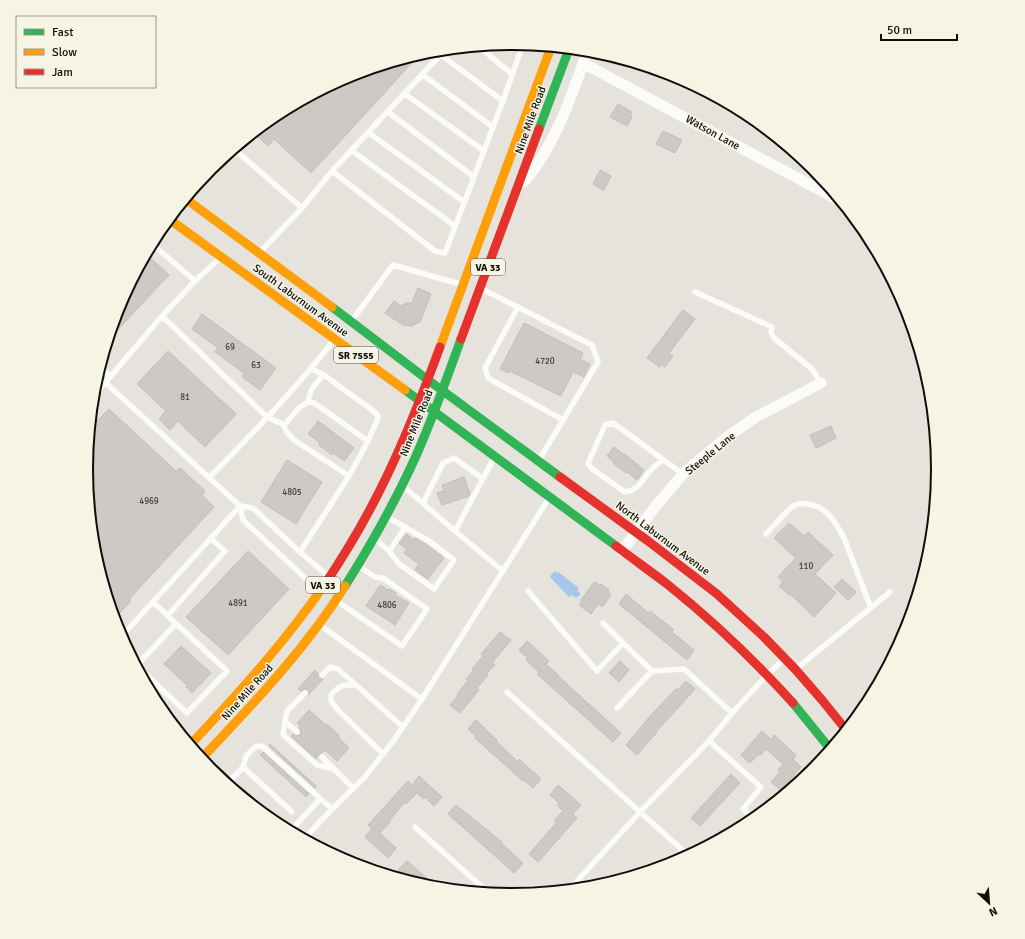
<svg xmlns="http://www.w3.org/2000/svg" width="1025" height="939" viewBox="0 0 1025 939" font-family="Signika,sans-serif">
<rect width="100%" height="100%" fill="#e5e3db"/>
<path fill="#a8c5ed" d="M555,571L557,573L558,572L579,588L577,591L580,593V595L576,598L572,595L569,597L550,577L552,574Z"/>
<path fill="#cdc9c4" stroke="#c2beb9" d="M420,54L311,173L274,139L268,146L254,133L276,115L350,75Z
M618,104L632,112L630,116L632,117L627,126L625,124V125L610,117Z
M663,131L682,140L675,153L656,144Z
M600,170L611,176L604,190L593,184Z
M146,254L169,275L108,340L119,306Z
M418,288L431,294L420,322L412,326L403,325L385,313L394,301L401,306L406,303H412Z
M683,310L695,319L669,353L673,356L665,367L661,364L660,367L647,358Z
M202,314L276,368L260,390L242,377L244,373L215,352L218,348L192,329Z
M524,323L583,353L580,359L590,364L584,377L573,372L561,396L510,371L509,373L500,369Z
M168,351L236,414L205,447L178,421L170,430L159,419L166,411L137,384Z
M109,409L176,471L180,468L205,491L202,495L214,507L130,598V599L131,601L114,619L94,552L86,469L90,428Z
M318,421L354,448L344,461L333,453L332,455L319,445L320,443L308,434Z
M831,426L836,438L816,448L810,435Z
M614,447L624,455L625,454L644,470L637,480L627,472L626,473L613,463L614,462L607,456Z
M287,460L322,482L296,524L261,502Z
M464,477L470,494L469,496L442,505L437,493L444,491L442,485Z
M789,523L804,536L808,532L833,555L815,574L836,593L814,617L790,594L789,595L779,586L783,582L778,577L796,558L774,538Z
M406,534L414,540L415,538L427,545L444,558L428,579L415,570L419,564L404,553L407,549L399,543Z
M248,551L289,589L228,655L186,617Z
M842,579L856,592L848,600L834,587Z
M594,582L595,583L596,582L600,586L601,584L609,590L608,592L611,595L602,607L598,604L591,614L579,605L582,601L581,600Z
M380,585L388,590L389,589L396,593L395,595L409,603L395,625L366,606Z
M626,594L648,613L650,611L674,630L672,632L694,650L687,660L619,604Z
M500,632L511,640L492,663L495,665L486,674L488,675L477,688L479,690L460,713L450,705L458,696L457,694L468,681L466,679L474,670L472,669L483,656L481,654Z
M527,641L549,661L546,664L558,675V676L621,733L613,742L537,674L539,672L526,660L528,658L519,650Z
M181,646L211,673L192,693L186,687L188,686L164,664Z
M620,661L629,670L619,682L609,673Z
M315,670L318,673V676L319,678L323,679L308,695L309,692L308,690L304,689L301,691L298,689Z
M686,681L695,689L656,732H657L637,755L626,745L652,714L676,689L678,690Z
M309,710L326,725L327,724L339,735L338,737L349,748L337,761L325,750L322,753L319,754L316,759L291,736L293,734L296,736L300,735L301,731L299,728L300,726L297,723Z
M476,720L497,740L496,741L517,761L519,759L541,779L533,788L524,780L523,781L475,738L476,736L468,729Z
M762,731L771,739L774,735L796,755L793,759L801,767L781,790L771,782L780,772L778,770L783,764L766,749L761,755L759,754L750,763L741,755Z
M270,744L316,786L315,788L269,746Z
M263,752L309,794L306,797L260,755Z
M731,774L740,783L700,826L691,818Z
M419,776L442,797L434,806L425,797L424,799L417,793L406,804L405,802L389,821L390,822L380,833L396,848L388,858L365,837L372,829L368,825L408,781L412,785Z
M558,785L581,805L573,814L577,818L538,862L529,854L556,823L554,821L563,811L557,805L559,803L550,795Z
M456,805L492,834L502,842L501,843L523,863L514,873L448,814Z
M407,861L429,880L424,886L405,881L407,878L398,870Z"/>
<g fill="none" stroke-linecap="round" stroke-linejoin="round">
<path stroke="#fbfbfa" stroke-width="5.5" d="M478,46L512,74
M441,55L503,101
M423,75L493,127
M405,94L484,151
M388,112L474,177
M369,133L464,202
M234,149L302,208
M352,151L455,226
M332,171L435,251L445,253L503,101L523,44
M152,244L195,281
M261,251L302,208L332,171L446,49
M482,289L592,345L598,362L539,460
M695,292L772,327L771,332L774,338L812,369L821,383
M518,307L485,368L488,378L563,420
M162,316L267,417L284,425
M353,319L393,265L460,284
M100,367L111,377
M106,383L240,506L253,508L300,552L327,575
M93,397L162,316L195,281L220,258
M308,402C310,389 315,384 324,375
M663,460C660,462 656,465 653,468C642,478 641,490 625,492L592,469L588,463L605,425L613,423L683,474
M349,476L294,440L286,431L284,425L300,407L308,402L314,403L368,441
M209,478C252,434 295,390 333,341
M404,487L455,531L503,571
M423,503L443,463L454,458L483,479
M240,506L243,520L318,590
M455,531L494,458
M766,534C772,528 789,508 795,505C803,501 820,506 826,512C834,519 839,529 844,538L871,608
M376,540L389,551L399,564L434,589L454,560L429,541L389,518
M389,551L405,528
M300,552L349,476L368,441L378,418L377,414L372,410L324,375L311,369
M528,591L597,671L623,643L652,671L684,669L732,713
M337,601L402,646L427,609L383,578L375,577L360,567
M168,615L225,551L210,538
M603,623L623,643
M121,637L240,506
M135,664L187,713L227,671L153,602
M136,666L176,624
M797,668L890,592
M322,675L330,667L338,669L356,685
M507,692L689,856
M422,699L549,498
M617,708L652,671
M285,721L283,735L317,765L334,769
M297,732L285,721L287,711L305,693
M709,741L761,787L743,809L755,820
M383,754L338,710L331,701V695C341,684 341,685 356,685L403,727
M322,757L353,788
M243,767L292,812
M227,784L243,767L246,756L255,747L262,746L332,809
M415,827L490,894
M288,831L291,830L320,799
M304,839L332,809L364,778L394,740L422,699L321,626
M568,891L640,812L709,741L732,713L767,675L783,660"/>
<path stroke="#fbfbfa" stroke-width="11" d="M583,63L842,202
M524,182C556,144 571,97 588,50
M622,551L655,507L684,473L727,437L756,417L821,383"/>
<path stroke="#30b455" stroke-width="9" d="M539,129L569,49
M332,307L428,380L560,477
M405,390L616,546
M345,586C369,548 391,509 410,469C430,427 445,383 461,339
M793,703L831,750"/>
<path stroke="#ff9f0a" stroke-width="9" d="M186,199L332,307
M169,219L405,390
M440,347L551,47
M190,745C238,694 285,642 325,584
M201,759C253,704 305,650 345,586"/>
<path stroke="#e5322d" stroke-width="9" d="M461,339L539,129
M560,477L648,541L717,594L764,637L795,669L822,700L847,731
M616,546C633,559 650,571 667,584C712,620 754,660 793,703
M325,584C345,554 363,524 379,492C403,445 422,396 440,347"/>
</g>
<g text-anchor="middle" stroke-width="3" stroke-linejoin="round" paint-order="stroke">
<g font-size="9" fill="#403e39">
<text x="230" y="350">69</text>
<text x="545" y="364">4720</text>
<text x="256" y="368">63</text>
<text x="185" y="400">81</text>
<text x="292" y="495">4805</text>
<text x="149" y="504">4969</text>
<text x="806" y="569">110</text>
<text x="238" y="606">4891</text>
<text x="387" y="608">4806</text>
</g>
<g fill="#f6f4e4" stroke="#54524a" stroke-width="1">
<rect x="471" y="259" width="34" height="16" rx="3"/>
<rect x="334" y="347" width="44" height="16" rx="3"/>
<rect x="306" y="577" width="34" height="16" rx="3"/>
</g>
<g font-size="10" font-weight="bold" fill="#0e0d08">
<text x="488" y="271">VA 33</text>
<text x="356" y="359">SR 7555</text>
<text x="323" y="589">VA 33</text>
</g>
<g font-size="11" fill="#0e0d08" stroke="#f6f4e4">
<text transform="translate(530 120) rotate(-70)" y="4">Nine Mile Road</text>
<text transform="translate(713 132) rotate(29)" y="4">Watson Lane</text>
<text transform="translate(301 300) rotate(36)" y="4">South Laburnum Avenue</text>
<text transform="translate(416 423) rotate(-68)" y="4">Nine Mile Road</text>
<text transform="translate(710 453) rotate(-39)" y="4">Steeple Lane</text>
<text transform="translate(663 538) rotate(37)" y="4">North Laburnum Avenue</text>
<text transform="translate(247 692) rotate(-48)" y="4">Nine Mile Road</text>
</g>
</g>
<path d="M0 0H1025V939H0ZM93 469a419 419 0 1 1 838 0a419 419 0 1 1-838 0Z" fill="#f6f4e4" fill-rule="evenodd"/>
<path fill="none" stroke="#0e0d08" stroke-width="2" d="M93 469a419 419 0 1 1 838 0a419 419 0 1 1-838 0Z"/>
<rect x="16" y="16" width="140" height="72" fill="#f6f4e4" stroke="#99988c"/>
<rect x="24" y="29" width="20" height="6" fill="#30b455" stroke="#99988c"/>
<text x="52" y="36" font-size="12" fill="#0e0d08">Fast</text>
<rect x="24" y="49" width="20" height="6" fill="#ff9f0a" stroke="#99988c"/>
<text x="52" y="56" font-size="12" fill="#0e0d08">Slow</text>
<rect x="24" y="69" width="20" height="6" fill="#e5322d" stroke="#99988c"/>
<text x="52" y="76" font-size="12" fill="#0e0d08">Jam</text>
<g transform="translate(989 903) rotate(154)" stroke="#f6f4e4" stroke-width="3" paint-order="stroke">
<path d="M0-3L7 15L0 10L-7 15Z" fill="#0e0d08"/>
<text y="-6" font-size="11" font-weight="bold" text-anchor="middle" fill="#0e0d08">N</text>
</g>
<path d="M881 34v6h76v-6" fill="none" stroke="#0e0d08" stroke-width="2"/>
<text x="887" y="34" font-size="12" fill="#0e0d08" stroke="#f6f4e4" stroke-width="3" paint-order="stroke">50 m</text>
</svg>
